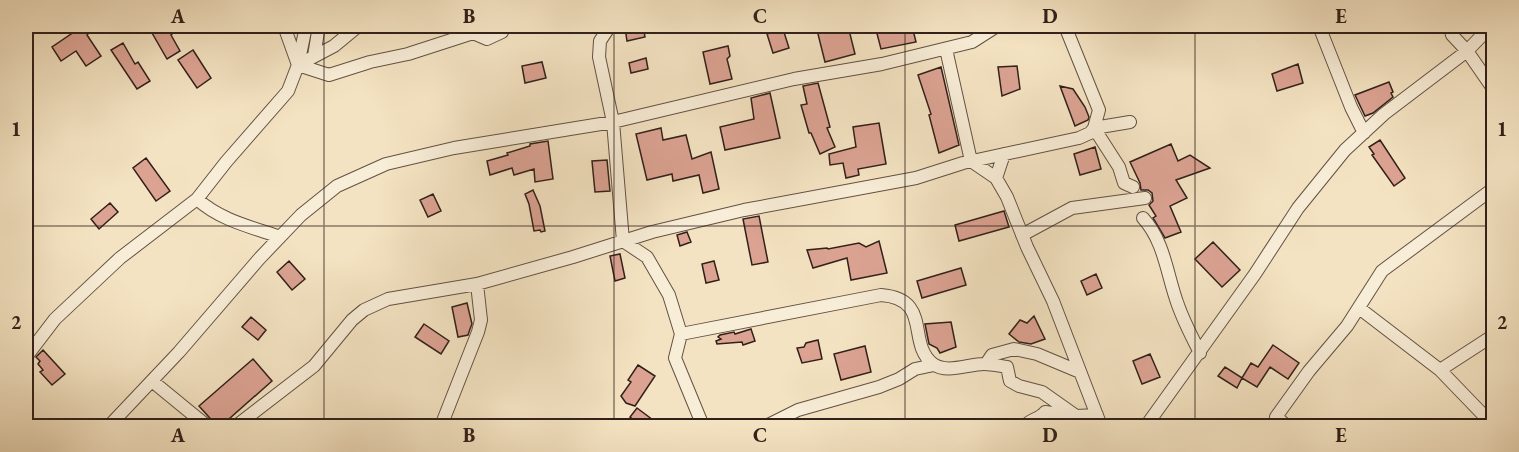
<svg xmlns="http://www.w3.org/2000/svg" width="1519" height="452" viewBox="0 0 1519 452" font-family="'EB Garamond',serif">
<rect width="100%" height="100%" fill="#f4e3c2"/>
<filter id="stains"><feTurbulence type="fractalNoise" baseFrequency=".00333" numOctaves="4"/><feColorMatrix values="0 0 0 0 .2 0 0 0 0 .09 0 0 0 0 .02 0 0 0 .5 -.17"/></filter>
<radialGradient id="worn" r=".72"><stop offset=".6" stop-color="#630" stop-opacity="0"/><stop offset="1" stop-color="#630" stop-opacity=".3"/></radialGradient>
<path fill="#dca393" stroke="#31201a" stroke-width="1.5" d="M72,26H95L87,35L101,56L86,66L76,51L61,61L52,47L71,34L67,31Z
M148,26H168L172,34L171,35L180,51L167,59Z
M638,26H643L645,37L627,41L625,28Z
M816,26H848L855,54L825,62Z
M875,26H912L916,42L881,49Z
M783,29L789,48L773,53L767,34Z
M123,43L135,64L138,62L150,81L137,89L111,50Z
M728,46L730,56L727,59L732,79L710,84L703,52Z
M193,50L211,78L197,88L178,60Z
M646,58L648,69L631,73L629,63Z
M542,62L546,78L525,83L522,66Z
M1298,64L1303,83L1277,91L1272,74Z
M1017,66L1020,89L1002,96L998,67Z
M941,67L959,145L939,153L929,115L931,114L918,75Z
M1389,82L1393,92L1391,93L1393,97L1373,113L1365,116L1355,95Z
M818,83L830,127L827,128L835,147L820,154L811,133H809L801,105L807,104L803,86Z
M1060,86L1073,89L1085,107L1089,117L1088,120L1075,126Z
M770,93L780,138L725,150L720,127L754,119L751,98Z
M879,123L886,164L858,169L859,175L846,178L843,163L830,165L829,154L856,147L853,127Z
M661,128L663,140L686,135L692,159L711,152L719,189L703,193L699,175L673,181L672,174L647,180L636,134Z
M1380,140L1405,178L1394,186L1372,155L1374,154L1369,147Z
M548,141L553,179L535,182L534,169L514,175L512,168L490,175L487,161L508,155L507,153L530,146V144Z
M1171,144L1178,161L1190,155L1210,168L1176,180L1187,198L1170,206L1181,232L1165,238L1153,218L1156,216L1149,205L1153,201L1152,193L1148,190H1141L1140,183L1130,162Z
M1095,147L1101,169L1080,175L1074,154Z
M146,158L170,191L156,201L133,168Z
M607,160L610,191L595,192L592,161Z
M533,190L540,206L545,231L541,232L540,230L534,231L529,204L525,194Z
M433,194L441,211L428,217L420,200Z
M110,203L118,212L99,229L91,219Z
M1004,211L1009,227L959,241L955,225Z
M759,216L768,262L752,265L743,219Z
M687,232L691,242L680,246L677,235Z
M879,241L887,273L851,280L847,258L813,268L807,250L827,248L828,249L859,243L866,247Z
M1213,242L1240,270L1222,287L1195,259Z
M620,254L625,278L615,281L610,256Z
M289,261L305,279L292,290L277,272Z
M714,261L719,280L706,283L702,264Z
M961,268L966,285L922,298L917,281Z
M1096,274L1102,288L1087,295L1081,281Z
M467,303L472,324L470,329L468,335L458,337L452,307Z
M1034,316L1045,339L1031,344L1019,342L1009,334L1020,320L1027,323Z
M251,317L266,330L258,340L242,327Z
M951,322L956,347L940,353L937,348L929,344L925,324Z
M424,324L449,341L441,354L415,337Z
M751,329L755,341L743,345L742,342L717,344L716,341L721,339L718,337L720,335L734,332L735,334Z
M818,340L822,359L802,363L797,348L804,347L806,343Z
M1273,345L1299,363L1288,379L1270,367L1257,387L1242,378L1237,388L1218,376L1225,367L1242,378L1251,363L1258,367Z
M865,346L871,372L841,380L834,354Z
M43,350L65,374L52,385L40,372L43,370L38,364L40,361L36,357Z
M1150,354L1160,377L1142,384L1133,361Z
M253,359L272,381L221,426H217L199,406Z
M638,365L655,376L635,406L626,403L621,396L631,382L628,380Z
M637,408L661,426H642L630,417Z"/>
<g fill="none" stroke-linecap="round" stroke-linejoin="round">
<defs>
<path id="street" d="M284,26L298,65
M361,26L357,27L334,46L298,65L329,75L370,62L408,54L473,33L471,26
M610,26L600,41L599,57L613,122L623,241L647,257L669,295L681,334L675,358L703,426
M1319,26L1351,107L1364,133
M1450,26L1452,35L1467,51L1494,90
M473,33L487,39L502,32
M946,49L971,161L996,178L1007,197L1027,247L1053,301L1101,426
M314,56L319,26
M1130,122L1094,128L1119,167L1124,183L1133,187
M996,178L1004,154
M197,199C220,220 251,227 280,237
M1143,218C1165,242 1167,276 1178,305C1184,322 1192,337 1200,353
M1022,235L1072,208L1145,198
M1359,308L1440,370L1494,426
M681,334L881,295C933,299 906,343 933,364C947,374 968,364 984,364C992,364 1000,366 1007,367L1010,381L1019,386L1042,392L1076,416
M26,357L55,319L120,258L197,199L226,162L288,91L298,65L306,26
M986,364L992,355L1014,349L1037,354L1080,372
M1440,370L1494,335
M152,381L207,426
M109,426L179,352L259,259L301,215L337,186L386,164L454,148L613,122L794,79L882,64L972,42L997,26
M236,426L314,366L352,320L364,310L388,299L477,284L573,257L652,232L744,210L916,178L963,163L1079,138L1090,133L1094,128L1099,110L1065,26
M441,426L478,332L481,320L477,284
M766,426L798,410L879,387L899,379L915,369L934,365
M1025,426C1030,419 1040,419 1045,412L1076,416L1097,415
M1146,426L1255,274L1298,208L1345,150L1384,114L1467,51L1491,26
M1287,426L1276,417L1309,371L1347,326L1382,271L1494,188"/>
</defs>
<use href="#street" stroke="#625144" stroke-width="14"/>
<use href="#street" stroke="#f8edd7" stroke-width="12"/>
</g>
<path fill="none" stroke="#31201a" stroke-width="1.5" stroke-opacity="0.55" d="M324,26V426M614,26V426M905,26V426M1195,26V426M26,226H1494"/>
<rect width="1519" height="452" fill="none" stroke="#f4e3c2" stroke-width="66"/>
<rect x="33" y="33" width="1453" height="386" fill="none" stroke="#31201a" stroke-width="2"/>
<g font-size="20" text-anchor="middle" font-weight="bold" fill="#31201a">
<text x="178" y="23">A</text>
<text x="469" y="23">B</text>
<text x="760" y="23">C</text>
<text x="1050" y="23">D</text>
<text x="1341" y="23">E</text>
<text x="16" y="136">1</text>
<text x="1502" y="136">1</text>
<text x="16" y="329">2</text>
<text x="1502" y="329">2</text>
<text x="178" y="442">A</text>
<text x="469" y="442">B</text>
<text x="760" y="442">C</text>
<text x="1050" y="442">D</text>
<text x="1341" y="442">E</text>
</g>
<rect width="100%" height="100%" filter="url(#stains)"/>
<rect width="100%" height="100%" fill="url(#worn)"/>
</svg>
